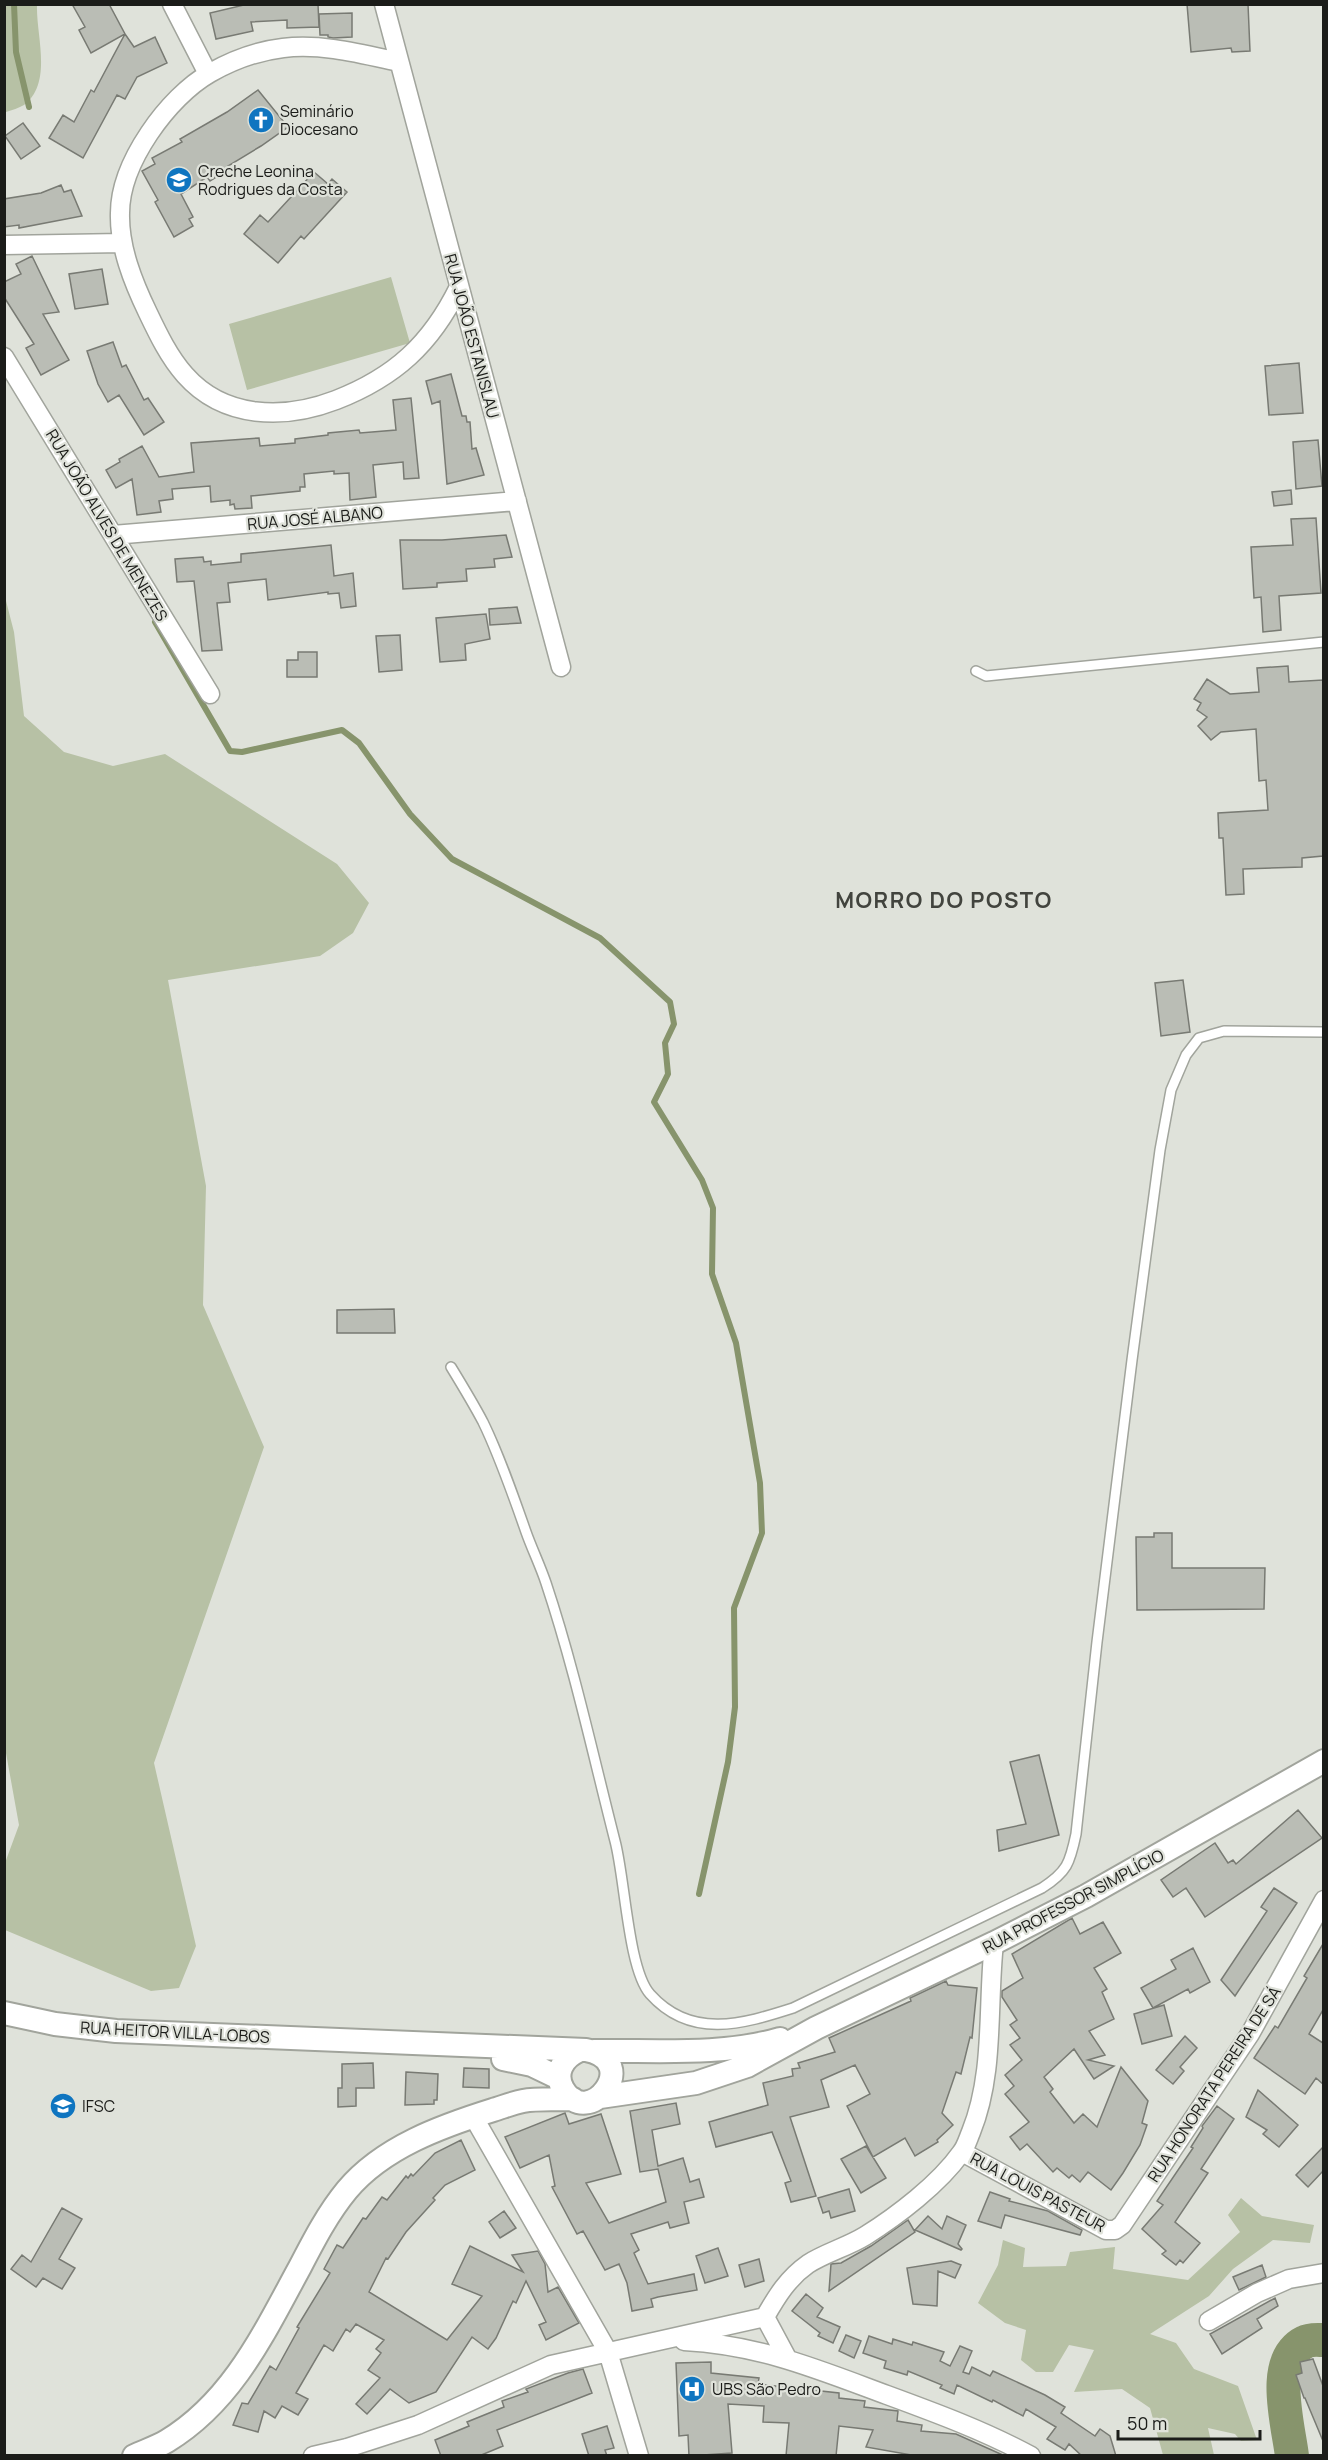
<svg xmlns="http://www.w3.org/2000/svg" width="1328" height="2460" viewBox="0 0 1328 2460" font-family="Manrope,sans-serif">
<rect width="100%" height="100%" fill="#dfe2da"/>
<path fill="#b7c1a5" d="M5,4L37,5C36,36 53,83 24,105C19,108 12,110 6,112Z
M391,277L410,343L247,390L229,324Z
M5,597L14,632L24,716L64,752L113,766L165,754L337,864L369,903L353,933L320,956L168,980L206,1186L203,1305L264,1447L154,1763L196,1946L179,1988L151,1991L5,1930V1863L19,1825L4,1742Z
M1241,2198L1262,2216L1314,2225L1310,2243L1273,2240L1233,2269L1209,2296L1150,2334L1176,2343L1194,2369L1238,2386L1257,2440L1241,2441L1235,2434L1208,2428L1214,2455H1163L1150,2408L1122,2389L1074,2392L1094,2350L1069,2345L1053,2372H1036L1021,2360L1026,2330L1005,2323L978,2303L998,2265L1003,2240L1025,2248L1023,2267L1066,2266L1070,2252L1115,2247L1113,2269L1188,2280L1240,2232L1228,2215Z"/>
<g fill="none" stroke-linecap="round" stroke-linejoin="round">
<path stroke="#87946c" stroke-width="6" d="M14,4L16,52L29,107
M155,622L230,751L242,752L342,730L359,743L410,814L452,859L600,938L670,1002L674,1024L665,1043L668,1074L654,1102L702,1180L713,1208L712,1274L736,1343L760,1483L762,1533L734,1608L735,1707L728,1762L699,1894"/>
<path stroke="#87946c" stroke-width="34" d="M1292,2456C1288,2423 1269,2360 1305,2342C1310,2339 1318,2340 1324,2340"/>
</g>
<path fill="#babdb5" stroke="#787a73" stroke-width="1.5" d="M72,4H109L125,34L91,53L79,30L85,27Z
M248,4H318L319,27L287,28V20L251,22L253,31L216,39L210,13Z
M1187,4H1248L1250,51L1232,52L1231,48L1191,52Z
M352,13V37L333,38L328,37V35H320L319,14Z
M125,34L134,47L155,37L167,63L137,77L125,99L117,95L83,158L49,138L63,115L74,122L91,90L94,92Z
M258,90L288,127L261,146L228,166L229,169L210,181L207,177L181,194L193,217L189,219L193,226L174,237L155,202L158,200L142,171L155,164L152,158L182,142L180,139L227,112Z
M23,123L40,146L21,159L5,136Z
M314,172L328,184L332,179L347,192L304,239L301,236L278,263L244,234L260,215L268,222Z
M61,185L64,192L71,190L82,216L19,228V225L4,227V199L41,193Z
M32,256L59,312L43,314L69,360L41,375L26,348L34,344L4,297V282L21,274L16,264Z
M102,269L108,304L75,309L69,274Z
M113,342L122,367L126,365L144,400L148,398L164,422L144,435L119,395L108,402L98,384L87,351Z
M1299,363L1303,413L1269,415L1265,366Z
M451,374L462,416H466L467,422H470L472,449L476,448L484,475L447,484L440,401L432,404L426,381Z
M411,398L419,478L404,479L403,462L373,465L376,497L350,500L349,473L334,474V471L304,474L305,487H300V491L251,496L252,508L235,509L234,504L230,505V500L211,502L210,486L172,489L173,499L159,501L161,512L137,515L132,479L116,488L106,470L120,462L119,459L142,446L159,477L194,472L191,443L259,438L260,446L295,443V439L328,435V433L359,430L360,433L396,430L393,400Z
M1318,440L1322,486L1296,489L1293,442Z
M1291,490L1292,504L1274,506L1272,492Z
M1316,518L1321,593L1279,596L1281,630L1263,632L1261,597L1254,598L1251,547L1293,545L1291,519Z
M506,535L512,557L494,559L495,567L466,569L467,581L437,583V587L403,589L400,540H442Z
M331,545L334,576L353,573L356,606L341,608L339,593L328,594V592L268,600L266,579L228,583L230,602L217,603L222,650L202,651L194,581L177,582L175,559L203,557L204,562L211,561V565L241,562V554Z
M517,607L521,623L490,625L489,609Z
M486,614L490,639L465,644L466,660L440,662L436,618Z
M400,635L402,670L379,672L376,636Z
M298,652H317V677H287V660H298Z
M1288,666L1289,682L1323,680V856L1302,858V867L1243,869L1244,894L1226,895L1223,838H1219L1218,813L1268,810L1266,780L1259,781L1256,729L1221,732L1211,740L1198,726L1207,717L1197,710L1201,703L1194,699L1207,679L1230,694L1259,692L1257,668Z
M1183,980L1190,1032L1161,1036L1155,983Z
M394,1309L395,1333H337V1310Z
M1154,1533H1172V1568H1265L1264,1609L1137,1610L1136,1537H1154Z
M1039,1755L1059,1835L999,1851L997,1830L1026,1824L1010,1762Z
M1298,1810L1322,1838L1205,1917L1186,1888L1173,1897L1161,1880L1215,1843L1228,1863L1233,1860L1236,1864Z
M1274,1888L1297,1903L1235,1996L1221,1980L1267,1911L1261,1907Z
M1072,1918L1080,1934L1103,1922L1121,1953L1094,1968L1107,1989L1102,1992L1114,2019L1089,2031L1105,2055L1088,2060L1114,2066L1094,2079L1074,2049L1044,2077L1053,2089L1050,2092L1074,2123L1083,2114L1097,2127L1121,2067L1148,2101L1142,2123L1147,2125L1140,2145L1123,2173L1111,2190L1088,2172L1080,2182L1072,2175L1069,2178L1057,2168L1053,2172L1027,2144L1020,2150L1010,2137L1029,2122L1005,2094L1014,2086L1005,2075L1022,2060L1010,2045L1020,2038L1010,2025L1017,2020L1002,1997V1991L1023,1978L1012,1954Z
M1323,1944V2010L1309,2034L1323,2043V2084L1316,2078L1305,2094L1254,2058L1275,2026L1278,2028L1307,1978L1304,1976Z
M1193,1948L1210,1982L1190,1993L1188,1989L1153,2008L1141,1988L1176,1969L1171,1960Z
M946,1981L948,1985L977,1988L972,2038L970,2037L961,2074L956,2072L942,2113L953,2125L937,2140L938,2142L915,2156L905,2138L873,2157L847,2106L870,2094L855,2065L821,2080L829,2107L790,2117L816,2196L791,2202L785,2183L791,2181L772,2132L716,2147L709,2122L768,2105L763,2083L793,2076L792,2069L800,2068L798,2063L835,2052L829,2038L911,2001L910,1998Z
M1164,2005L1172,2036L1142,2044L1134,2014Z
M1185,2036L1197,2048L1180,2067L1184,2071L1173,2084L1156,2070Z
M373,2063L374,2088H356V2106L338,2107V2088H342V2064Z
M464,2068L489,2069V2088L463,2087Z
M406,2072L438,2074L437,2100H434V2104L405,2105Z
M1258,2090L1298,2125L1279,2147L1263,2134L1267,2130L1246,2117Z
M676,2103L680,2124L652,2130L658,2166L683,2158L690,2182L699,2179L704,2197L684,2202L689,2223L670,2228L668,2222L631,2234L639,2250L634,2253L648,2284L694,2274L697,2290L658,2297L651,2299L653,2307L632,2311L627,2283L619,2264L605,2270L583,2231L577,2234L552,2187L555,2186L549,2155L520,2168L505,2137L565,2113L569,2124L601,2114L621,2174L586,2183L609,2223L666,2202L658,2169L640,2172L630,2111Z
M1217,2106L1234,2119L1201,2169L1208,2173L1175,2222L1200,2243L1183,2263L1180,2260L1176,2265L1162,2254L1166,2251L1142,2229L1163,2205L1157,2201L1193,2148L1191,2147L1203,2128L1202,2126Z
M461,2140L475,2170L445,2185L433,2198L435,2200L406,2232L388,2259L386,2258L369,2292L447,2340L482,2296L452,2284L470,2246L523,2272L512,2255L538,2251L545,2264L548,2292L558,2287L579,2323L546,2340L539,2325L546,2322L526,2281L516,2303L513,2301L496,2338L488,2349L472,2337L436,2392L409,2403L390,2389L367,2414L356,2404L380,2378L368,2370L381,2353L376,2349L384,2340L356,2324L350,2332L346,2329L333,2351L324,2345L296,2393L308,2399L298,2415L282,2406L275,2418L264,2411L258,2432L233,2425L242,2403L248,2404L270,2366L276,2370L299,2328L297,2327L330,2273L324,2269L337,2245L343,2248L363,2218L366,2219L382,2197L387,2200L406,2176L408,2178L411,2174L413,2176L435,2153Z
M866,2146L886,2178L861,2193L841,2159Z
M1323,2147V2171L1308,2187L1296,2175Z
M849,2189L855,2211L831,2218L829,2211L823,2213L818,2198Z
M990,2192L1010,2199L1009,2201L1048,2211L1082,2230L1080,2235L1005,2215L1001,2228L978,2221Z
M62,2208L82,2219L59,2259L75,2268L62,2289L43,2278L36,2287L11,2269L22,2255L31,2262Z
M504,2211L516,2228L500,2238L489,2222Z
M928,2216L942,2229L947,2216L966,2225L958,2244L962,2249L961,2250L915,2230Z
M908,2220L915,2232L829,2291L831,2264L841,2263L871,2246Z
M718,2248L728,2276L705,2283L696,2256Z
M759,2259L764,2281L745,2287L739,2265Z
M951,2261L961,2265L955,2278L938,2271L937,2306L913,2304L907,2268Z
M1262,2265L1266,2277L1239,2290L1233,2277Z
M806,2294L823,2308L817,2317L840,2327L833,2343L818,2336L820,2333L792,2311Z
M1275,2298L1278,2306L1257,2319L1262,2328L1222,2354L1210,2334Z
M846,2335L861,2341L854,2358L839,2351Z
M869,2336L892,2344L893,2339L912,2345L913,2342L944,2352L940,2361L950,2366L960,2346L972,2351L963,2372L969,2374L972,2367L990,2376L993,2371L1045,2395L1065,2407L1061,2413L1095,2436L1100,2429L1110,2436L1116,2456H1082L1069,2444L1065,2450L1047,2439L1056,2427L1026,2409L1023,2416L993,2400L992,2402L957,2385L954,2394L940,2388L942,2385L908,2371L907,2375L884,2368L886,2361L863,2353Z
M1313,2359L1323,2386V2441L1305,2398H1304L1296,2375L1302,2373L1300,2362Z
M711,2362V2373L759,2378L758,2384L839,2393V2398L865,2401L864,2407L898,2411L897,2421L922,2425L921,2431L956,2434L1005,2456H917L866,2447L873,2430L839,2426L836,2456H786L789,2423L763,2422L764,2406L728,2404L732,2453L689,2456L688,2435L679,2436L676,2363Z
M583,2369L592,2393L497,2430L503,2446L479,2456H441L435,2440L469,2426L467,2422L504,2407L502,2401L528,2392L526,2389L568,2373Z
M607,2426L614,2448L605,2450L607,2456H589L582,2434Z"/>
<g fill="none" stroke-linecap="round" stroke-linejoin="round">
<defs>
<path id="service" d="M976,671L986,676L1324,642
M451,1367C462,1385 473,1403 483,1422C500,1457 513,1495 526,1532C532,1549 540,1565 546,1583C574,1667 593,1755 615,1841C625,1878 628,1969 650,1994C691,2040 743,2024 793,2008L1042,1888C1067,1872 1070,1863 1076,1834L1097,1642L1132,1360L1160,1150L1171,1090L1186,1055L1199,1038L1224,1031L1324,1032"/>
<path id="minor" d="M172,4L208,74
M384,4L561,667
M399,62C362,54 321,43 283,48C257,51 233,60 210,73C168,97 120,163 120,213C119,247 133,282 148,313C158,334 169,357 185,375C224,419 284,420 336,400C395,377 431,344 459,287
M4,245L122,243
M4,357L210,694
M113,535L517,501
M473,2116L608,2352L639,2456
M962,2152L1106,2230H1115L1122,2225L1250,2034L1324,1900
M765,2317L787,2358
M1209,2321L1257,2293L1289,2279L1324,2273
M684,2341C760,2345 817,2369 887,2395C936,2413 985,2431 1031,2456
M313,2456L347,2448L418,2425L551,2365L765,2317C777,2296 788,2278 808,2264C825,2253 847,2247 865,2236C897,2216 939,2184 961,2153C966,2147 968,2139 971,2132C995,2073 987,2006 994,1943"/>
<path id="tertiary" d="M4,2013L55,2024L116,2031L586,2050C644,2061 588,2132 563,2089C554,2073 563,2058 578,2051
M594,2051C653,2050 723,2056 780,2039
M503,2059L532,2065L559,2078
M600,2097L696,2083L747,2066L816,2028L994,1943L1086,1896L1324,1761
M134,2456C145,2451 157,2447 167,2441C233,2401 265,2331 300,2267C314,2240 328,2213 347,2190C383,2147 442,2126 493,2110C503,2107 513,2103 523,2101C539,2098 557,2100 573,2099"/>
</defs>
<use href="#service" stroke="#a1a49c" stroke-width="12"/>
<use href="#minor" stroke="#a1a49c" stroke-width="21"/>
<use href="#tertiary" stroke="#a1a49c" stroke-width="26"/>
<use href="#service" stroke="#fff" stroke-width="9"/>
<use href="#minor" stroke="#fff" stroke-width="18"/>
<use href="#tertiary" stroke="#fff" stroke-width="22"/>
</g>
<defs>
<symbol id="church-disc" viewBox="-11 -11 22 22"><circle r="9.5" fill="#0f75c0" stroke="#dfe2da"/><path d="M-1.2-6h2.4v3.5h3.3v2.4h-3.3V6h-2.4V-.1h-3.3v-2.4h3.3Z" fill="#fff"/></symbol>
<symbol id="school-disc" viewBox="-11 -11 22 22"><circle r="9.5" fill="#0f75c0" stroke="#dfe2da"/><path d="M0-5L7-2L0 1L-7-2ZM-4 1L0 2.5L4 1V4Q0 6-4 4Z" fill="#fff"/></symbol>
<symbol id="university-disc" viewBox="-11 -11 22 22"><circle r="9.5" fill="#0f75c0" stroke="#dfe2da"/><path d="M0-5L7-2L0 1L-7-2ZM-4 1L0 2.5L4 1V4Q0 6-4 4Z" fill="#fff"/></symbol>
<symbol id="hospital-disc" viewBox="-11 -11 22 22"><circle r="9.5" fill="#0f75c0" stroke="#dfe2da"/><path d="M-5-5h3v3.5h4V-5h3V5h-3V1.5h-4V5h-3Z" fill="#fff"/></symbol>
</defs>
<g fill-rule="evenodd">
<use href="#church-disc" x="246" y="105" width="30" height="30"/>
<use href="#school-disc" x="164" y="165" width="30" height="30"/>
<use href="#university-disc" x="48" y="2091" width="30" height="30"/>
<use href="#hospital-disc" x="677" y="2374" width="30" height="30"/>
</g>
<g text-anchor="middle" stroke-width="4.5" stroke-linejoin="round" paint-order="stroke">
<g font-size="16" fill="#1b1c19" stroke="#dfe2da" text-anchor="start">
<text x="280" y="117">Seminário<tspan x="280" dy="18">Diocesano</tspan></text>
<text x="198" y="177">Creche Leonina<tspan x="198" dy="18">Rodrigues da Costa</tspan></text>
<text x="82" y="2112">IFSC</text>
<text x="712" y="2395">UBS São Pedro</text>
</g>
<g font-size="16" fill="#1b1c19" stroke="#dfe2da">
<text transform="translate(472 336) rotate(75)" y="6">RUA JOÃO ESTANISLAU</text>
<text transform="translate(315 518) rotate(-5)" y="6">RUA JOSÉ ALBANO</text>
<text transform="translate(107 525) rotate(59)" y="6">RUA JOÃO ALVES DE MENEZES</text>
<text transform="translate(1073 1901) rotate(-28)" y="6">RUA PROFESSOR SIMPLÍCIO</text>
<text transform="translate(175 2032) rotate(3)" y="6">RUA HEITOR VILLA-LOBOS</text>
<text transform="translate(1214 2084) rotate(-57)" y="6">RUA HONORATA PEREIRA DE SÁ</text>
<text transform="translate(1038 2192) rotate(28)" y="6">RUA LOUIS PASTEUR</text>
</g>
<g font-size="22" font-weight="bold" letter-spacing="1.5" fill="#42443e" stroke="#dfe2da">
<text x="944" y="908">MORRO DO POSTO</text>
</g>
</g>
<rect width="1328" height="2460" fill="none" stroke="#1b1c19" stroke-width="12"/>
<path d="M1118 2430v9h142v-9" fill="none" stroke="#1b1c19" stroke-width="3"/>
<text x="1127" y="2430" font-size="18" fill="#1b1c19" stroke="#dfe2da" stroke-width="4.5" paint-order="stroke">50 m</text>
</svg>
